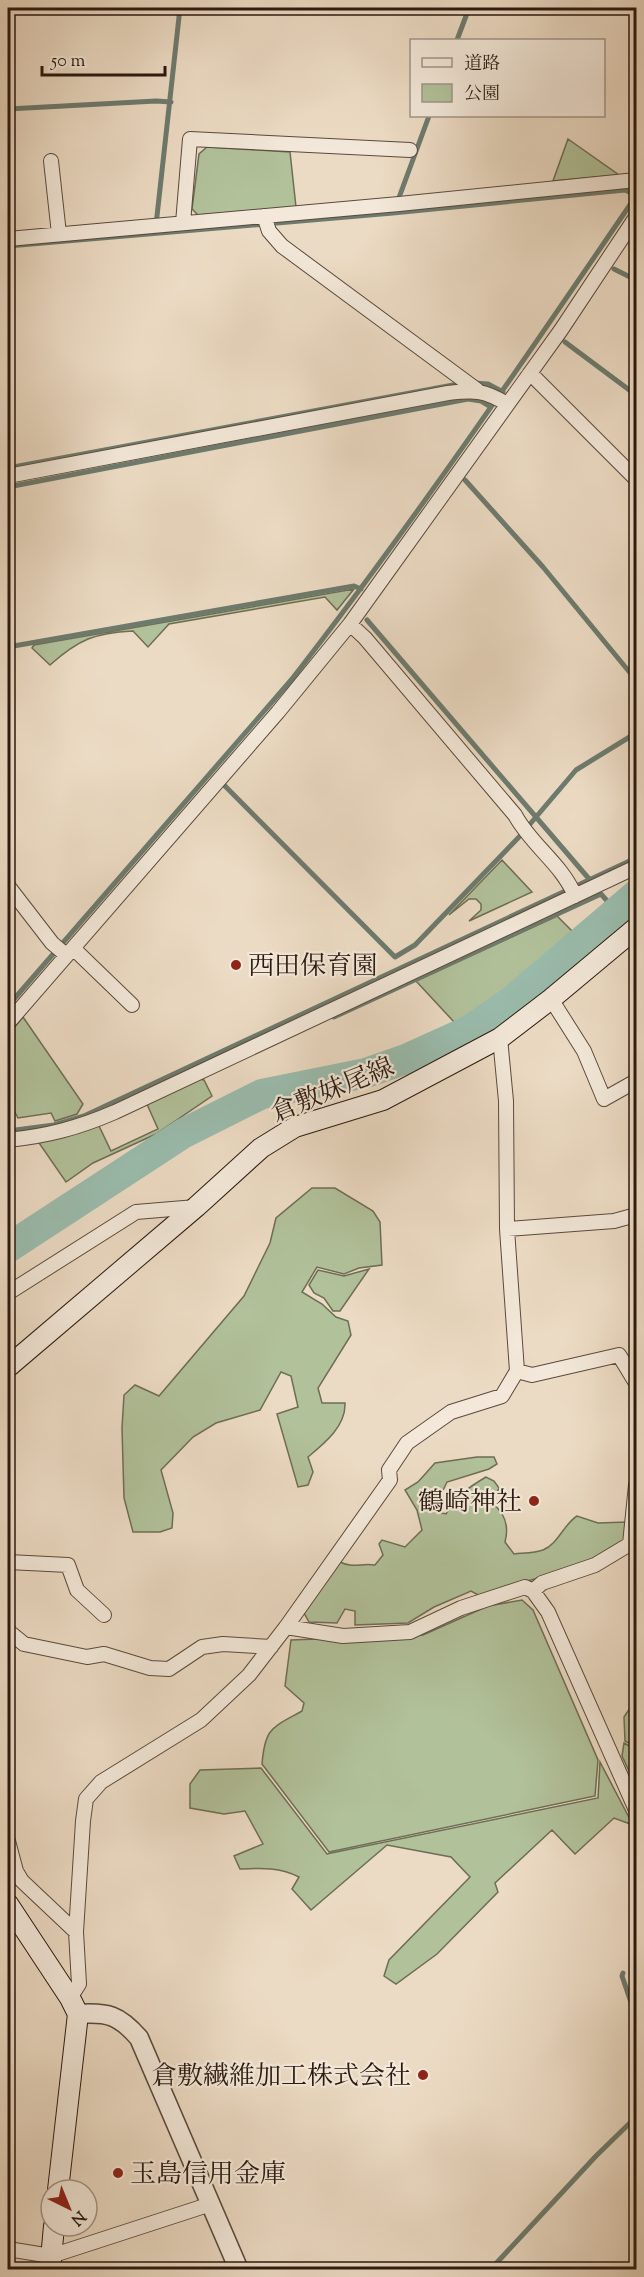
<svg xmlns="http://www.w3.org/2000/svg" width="644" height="2277" viewBox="0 0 644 2277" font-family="'Sorts Mill Goudy','Noto Serif JP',serif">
<rect width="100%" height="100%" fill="#ecdbc4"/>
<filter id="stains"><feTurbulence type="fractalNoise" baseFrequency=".00333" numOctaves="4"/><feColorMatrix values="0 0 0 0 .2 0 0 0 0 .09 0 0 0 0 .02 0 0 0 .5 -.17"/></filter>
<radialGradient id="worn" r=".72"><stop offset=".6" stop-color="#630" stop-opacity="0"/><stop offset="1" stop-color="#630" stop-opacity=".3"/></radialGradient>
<path fill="#b1c19a" stroke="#6e6d55" stroke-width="1.5" d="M568,139L619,175L553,181Z
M207,147L290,152L296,207L198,215L192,209L199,154Z
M354,589L337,610L325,597L169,624L148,647L133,631C95,633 79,639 50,665L32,648L34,645Z
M502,860L532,892L469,921L481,910V904L476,899H469L449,915Z
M557,916L573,932L500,995L455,1023L416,981Z
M23,1017L83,1104L77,1114L55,1121L51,1113L18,1118L8,1099V1035Z
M199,1079L204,1080L212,1096L156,1134L93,1163L66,1182L37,1140L98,1124L111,1151L158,1129L146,1102Z
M312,1188H335L373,1211L380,1222L382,1265L359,1268L344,1274L317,1267L302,1292L322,1304L336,1317L348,1321L351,1335L318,1388L322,1403H345C346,1426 325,1443 308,1457L313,1472L308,1485L298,1487L277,1414L298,1407L291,1376L281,1372L260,1410L216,1423L193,1437L161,1470L173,1513L172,1528L160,1532H133L124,1498L122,1428L124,1395L135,1385L159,1396L244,1296L270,1243L276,1218Z
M369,1269L340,1311H333L324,1298L314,1293L309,1285L318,1270L344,1276Z
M477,1457H494L497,1464L489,1469L447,1482L433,1511L446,1514C456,1496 469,1487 486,1477L494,1481L499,1488L492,1503C505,1513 509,1527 505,1542L514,1554C523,1553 535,1553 543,1550C558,1544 564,1524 577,1516L598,1523L627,1522V1539L579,1568L531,1580L482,1597L471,1591L434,1607L408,1623L355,1625V1611L345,1609L337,1623L309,1622L303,1611L338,1561C353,1569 359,1563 375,1565L383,1555L379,1544L382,1540L405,1547L422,1530L417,1510L405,1490L418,1482L435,1463Z
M522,1600L533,1610L598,1760L595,1796L329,1852L262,1764C265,1727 272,1728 302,1711L304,1703L285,1686L291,1640L423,1635L488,1606Z
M636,1699V1747L625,1741L624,1717Z
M624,1743L636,1750V1786L622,1756Z
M600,1762L633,1825L614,1818L575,1854L552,1830L495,1883L498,1892L437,1954L396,1984L384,1976L389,1960L470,1877L451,1857L387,1845L311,1910L292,1889L299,1877C280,1867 262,1868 240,1869L234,1856L263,1844L245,1811L224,1814L190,1808V1784L200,1770L261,1768L327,1854L598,1798Z"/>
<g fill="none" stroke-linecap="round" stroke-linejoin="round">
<path stroke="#6d7b6e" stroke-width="5" d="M457,40L469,8
M8,109L156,101L171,102
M397,203L429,116
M156,225L180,8
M8,246L393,213L625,190L636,195
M614,269L636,280
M565,342L636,395
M474,383L488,384L503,392
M8,468L464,383
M465,480L543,567L636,680
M8,487L468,399L481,401L491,407
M367,620L590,880
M8,647L354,586L361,589
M224,785L395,957L415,945L519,837L576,770L636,733
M8,1006L292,679C413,523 525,359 636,196
M334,1017L601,894L617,912
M8,1131L54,1125L84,1116L636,858
M623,1973L622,1976L636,2017
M490,2270L596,2156L636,2117"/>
<path stroke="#9abcad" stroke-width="30" d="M8,1248L184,1133L262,1094L366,1073L406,1059L468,1031L509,1003L636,895"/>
<defs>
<path id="minor" d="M51,161L59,234
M264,216L269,231L282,246L477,390
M183,223L190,139L410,150
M8,239L399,204L636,180
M530,373L636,479
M8,476L448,393C475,390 484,390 507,404
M350,624L365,638L515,815C531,845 562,864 575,896
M8,886L52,943L66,955
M73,948L132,1005
M551,999L584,1051L604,1099L636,1081
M8,1023L278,712L350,624L561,330L636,217
M8,1140C47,1136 78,1128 115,1112L636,867
M507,1229L614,1221L636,1215
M8,1293L136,1212L196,1207
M517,1371L532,1375L619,1355L636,1383
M8,1562L68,1565L77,1590L104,1615
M533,1591L542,1583L595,1565L630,1544L636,1485
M286,1627L343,1636L410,1632L461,1608L525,1587L533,1591L548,1612L636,1810
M8,1631L24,1644L87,1657L104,1654L150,1668L169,1669L202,1647L223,1644L271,1647
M8,1841L16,1871L22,1881L76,1932
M70,1998L79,1984L76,1932L83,1821L86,1799L101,1782L201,1720L249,1675L286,1627L390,1480L389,1470L407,1443L451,1412L502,1396L517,1371L507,1229L506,1101L500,1038
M8,2249L51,2256L211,2204"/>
<path id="tertiary" d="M78,2014C108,2012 119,2015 139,2038L239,2270"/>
<path id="secondary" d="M8,1367L196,1207L261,1148L295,1127L383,1100L500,1038L551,999L636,928
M8,1904L70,1998L78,2014L58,2190
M50,2270L54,2226"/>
</defs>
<use href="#minor" stroke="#5a4a3d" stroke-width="16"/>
<use href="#tertiary" stroke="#5a4a3d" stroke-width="21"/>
<use href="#secondary" stroke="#2a1910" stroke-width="22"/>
<use href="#minor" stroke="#f3e8d9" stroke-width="14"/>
<use href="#tertiary" stroke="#f3e8d9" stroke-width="18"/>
<use href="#secondary" stroke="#f3e8d9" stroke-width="20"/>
</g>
<g fill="#8f2418" stroke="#f3e8d9" stroke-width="2">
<circle cx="236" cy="965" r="6"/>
<circle cx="534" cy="1501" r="6"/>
<circle cx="423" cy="2075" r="6"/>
<circle cx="118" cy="2173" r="6"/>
</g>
<g text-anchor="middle" stroke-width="4.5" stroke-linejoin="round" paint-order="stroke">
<g font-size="26" fill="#2a1910" stroke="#f3e8d9" text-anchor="start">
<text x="248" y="974">西田保育園</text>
<text x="522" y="1510" text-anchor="end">鶴崎神社</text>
<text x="411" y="2084" text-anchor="end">倉敷繊維加工株式会社</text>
<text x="130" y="2182">玉島信用金庫</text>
</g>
<g font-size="26" fill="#2a1910" stroke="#f3e8d9">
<text transform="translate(332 1089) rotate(-22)" y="9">倉敷妹尾線</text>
</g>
</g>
<rect width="644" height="2277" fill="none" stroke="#ecdbc4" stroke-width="30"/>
<rect x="9" y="9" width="626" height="2259" fill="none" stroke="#2a1910" stroke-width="3"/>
<rect x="15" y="15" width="614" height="2247" fill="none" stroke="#2a1910" stroke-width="1.5"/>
<rect x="410" y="39" width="195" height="78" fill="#f3e8d9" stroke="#a39589" stroke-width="1.5"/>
<rect x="422" y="58" width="30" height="9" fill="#f3e8d9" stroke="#a39589" stroke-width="1.5"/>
<text x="464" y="69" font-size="18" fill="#2a1910">道路</text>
<rect x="422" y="84" width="30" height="18" fill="#b1c19a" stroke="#a39589" stroke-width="1.5"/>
<text x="464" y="99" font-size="18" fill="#2a1910">公園</text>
<g transform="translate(69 2208) rotate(137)"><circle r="28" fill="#f3e8d9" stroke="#a39589" stroke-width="1.5"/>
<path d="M0-4.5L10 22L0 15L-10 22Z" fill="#8f2418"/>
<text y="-9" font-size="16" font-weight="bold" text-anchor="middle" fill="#2a1910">N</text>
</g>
<path d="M42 66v9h123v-9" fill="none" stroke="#2a1910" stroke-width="3"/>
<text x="51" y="66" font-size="18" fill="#2a1910" stroke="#f3e8d9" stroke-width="4.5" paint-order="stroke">50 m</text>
<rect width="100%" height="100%" filter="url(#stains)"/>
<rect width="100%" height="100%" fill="url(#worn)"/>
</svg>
